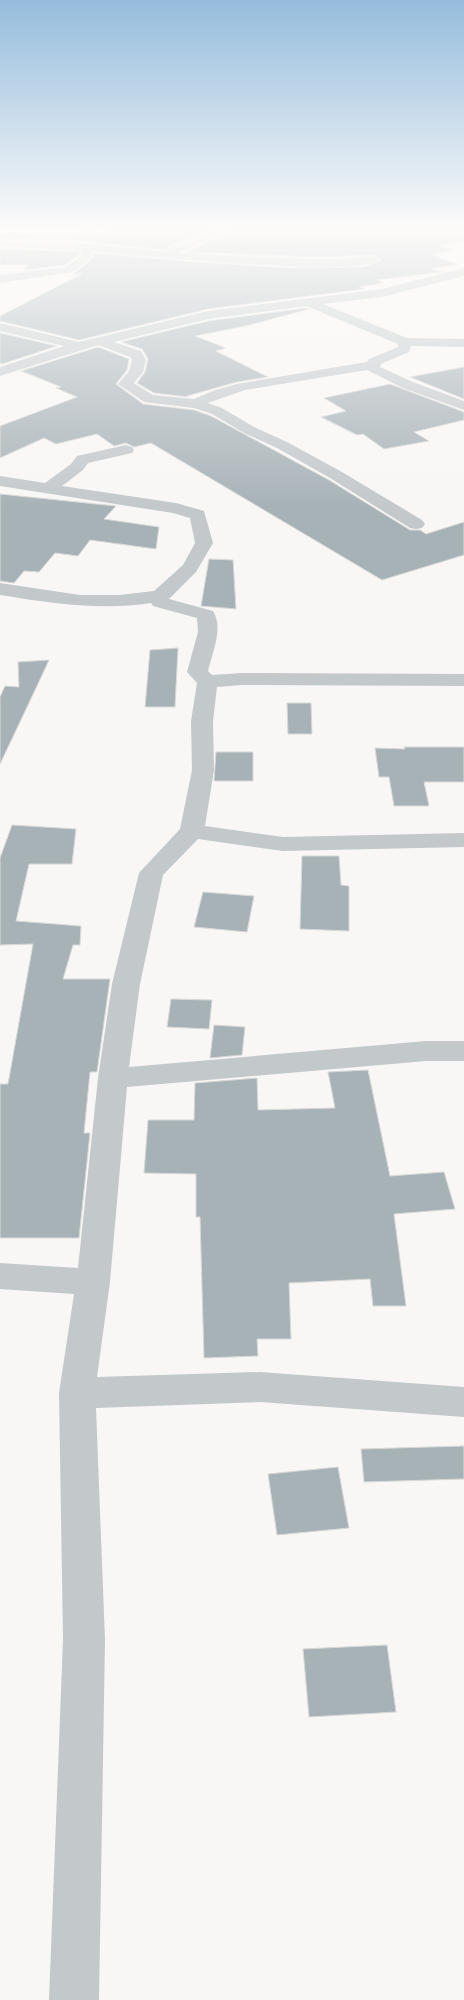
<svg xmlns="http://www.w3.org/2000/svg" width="464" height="2000" viewBox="0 0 464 2000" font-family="Figtree,sans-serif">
<rect width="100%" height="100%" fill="#f8f7f5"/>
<path fill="#a7b2b7" stroke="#d9d9d7" d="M117,228H216L168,247L167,250L71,240L0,239V235L11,231L58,239L87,230L104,233Z
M238,228H464V241L439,246L454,250L431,255L458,264L431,269L441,272L377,280L383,283L359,287L364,289L208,309L79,340L0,321V316L82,274H73L91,260L94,253L195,262L291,268L363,267L381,261L376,256L371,255L318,257L187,252Z
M0,249L80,252L79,255L65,265L24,270L28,265H0Z
M306,308L309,309L246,326L195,336L226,348L216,351L268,377L237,382L187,396L188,397L154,393L137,383L145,372L148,359L142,349L121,342L208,321Z
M0,333L57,346L2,364L0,363Z
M98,347L129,359L127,370L116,384L143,404L194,410L211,416L329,480L410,530H420L426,534L464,522V555L382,580L151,443L134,447L126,443L114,446L97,434L56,444L44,438L0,458V426L77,397L56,388L61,387L21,371Z
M464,367V399L410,377Z
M390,384L464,412V420L414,432L429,441L384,449L363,434L357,435L321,417L346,411L324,398Z
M0,494L116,506L104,519L159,527L156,549L90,540L78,556L55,553L39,572L24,571L14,583L0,581Z
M209,559L233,560L236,609L201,606Z
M178,648L175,707H145L150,650Z
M49,660L36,688L0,764V697L5,686L19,687L18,662Z
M287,703H311L312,734H288Z
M404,747H464V782H424L429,806H394L389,777H379L375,748L405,749Z
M216,752H253V781H214Z
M12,825L76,829L72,864H29L16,921L81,926L80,945H73L63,979H110L97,1072H90L84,1133H90L79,1238H0V1084H8L33,944L0,945V858Z
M302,856H339L341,885L349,886V931L300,929Z
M203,892L254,896L247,932L194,927Z
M171,999L212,1000L209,1029L167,1027Z
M214,1025L245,1027L242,1055L210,1058Z
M368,1070L390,1176L444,1172L455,1209L394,1214L406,1306H373L370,1279L289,1283L291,1339H257L258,1356L204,1358L200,1217H196V1174L144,1173L148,1120H194L195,1083L257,1078L258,1110L335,1108L328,1072Z
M464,1446V1479L364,1482L361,1449Z
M338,1467L349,1528L277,1535L268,1474Z
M387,1645L396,1712L309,1717L303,1649Z"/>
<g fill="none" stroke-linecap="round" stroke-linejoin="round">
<path stroke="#bdc0c2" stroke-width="1" stroke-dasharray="1 1" stroke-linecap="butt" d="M392,255L410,254L439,257"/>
<path fill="#c3c8cb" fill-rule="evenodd" d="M221,228H236L179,253C232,256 285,259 338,259C349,260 371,252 379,260C362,278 130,255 93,251L90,259L73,272L0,283V275L66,267L81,256L82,250L0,247V241L71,242L168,252L169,249Z
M464,268V276L382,297L323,304L407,338L464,339V347L411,346L409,352L381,364L380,367L413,382L464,401V410L403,388L367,370L245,390L208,403L222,408L254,427L287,442L342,472L422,520L425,524L422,528L416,529L410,528L330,478L277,448L244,433L212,414L194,408L144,402L118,384L129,371L132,360L130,357L98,345L0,376V367L64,346L0,331V323L79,342L208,311L382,289ZM306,306L398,344V347L369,359L367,362L237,384L215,390L194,399L153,395L134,383L143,372L146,360L141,351L114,342L208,319Z
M126,445L132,447L134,450L132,453L88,463L83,470L62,486L176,503L204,511L213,543L196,572L169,599L213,611C224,628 212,653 208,671L212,675L242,673L464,674V686L242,685L217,687L213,721L214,770L205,826L283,837L464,833V847L283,851L198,839L163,875L140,984L129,1067L426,1041H464V1061H426L127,1087L110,1282L97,1377L260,1372L464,1387V1417L260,1402L96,1408L105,1640L99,2000H49L63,1640L59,1393L74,1294L0,1289V1263L78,1268L98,1078L112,984L139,873L180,829L192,770L191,721L197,683L187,672L198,632L197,618L153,606L151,603C100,611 50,603 0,595V583L80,595H119L154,591L183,565L195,543L190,518L173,513L0,486V476L45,483L71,464L77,456Z"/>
</g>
<linearGradient id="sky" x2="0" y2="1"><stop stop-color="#95bcdc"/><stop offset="0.45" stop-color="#fcfbfa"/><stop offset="1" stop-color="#fcfbfa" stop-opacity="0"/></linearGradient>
<rect width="464" height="508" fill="url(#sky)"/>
</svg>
